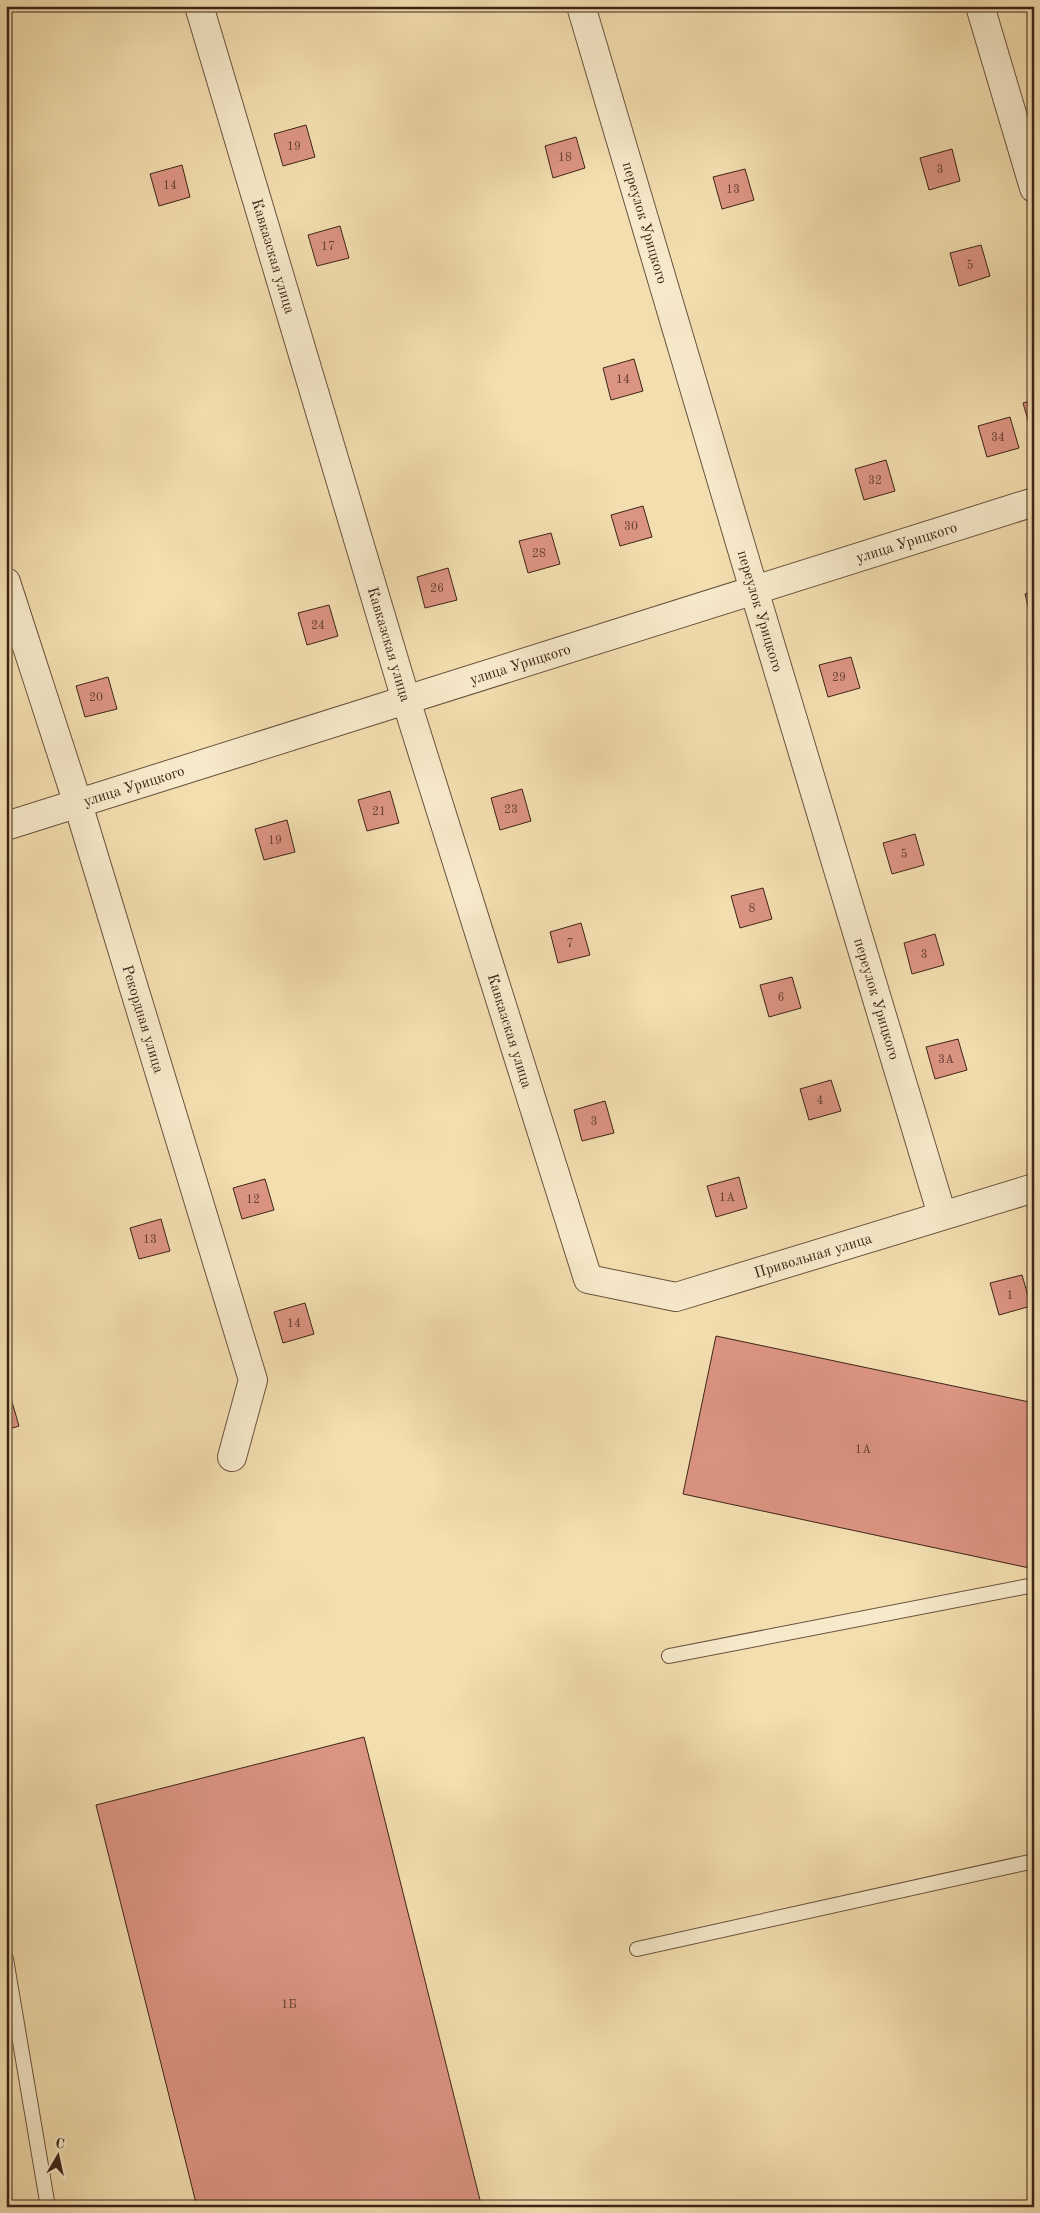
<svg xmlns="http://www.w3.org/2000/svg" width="1040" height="2213" viewBox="0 0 1040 2213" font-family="'Old Standard TT',serif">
<rect width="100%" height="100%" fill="#f3deaf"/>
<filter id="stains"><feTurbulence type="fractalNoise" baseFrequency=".004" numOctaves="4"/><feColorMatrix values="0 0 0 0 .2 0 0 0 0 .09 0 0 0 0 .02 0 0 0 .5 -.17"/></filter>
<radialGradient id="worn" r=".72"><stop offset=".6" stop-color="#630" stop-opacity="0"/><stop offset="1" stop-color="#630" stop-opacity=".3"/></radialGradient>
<path fill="#dc9482" stroke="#3c2418" d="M874,6H897L875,12Z
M1034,20V42L1028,22Z
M306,125L315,157L283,166L274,134Z
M576,137L585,168L553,178L545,146Z
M952,149L960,181L929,190L920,158Z
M182,165L190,197L159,206L150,174Z
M745,169L754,200L722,209L713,177Z
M340,226L349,258L317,266L308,235Z
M981,245L990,276L959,286L950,253Z
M634,359L643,391L611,400L603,368Z
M1034,400V434H1032L1023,403Z
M1010,417L1019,448L987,457L978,426Z
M886,460L895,491L864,500L855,469Z
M643,506L652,537L620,546L611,515Z
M551,533L560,564L528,573L519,541Z
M448,568L457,600L425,608L417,577Z
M1034,591V625H1033L1025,594Z
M329,605L338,636L307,645L298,613Z
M851,657L860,688L828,697L819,665Z
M108,677L117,709L85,717L76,686Z
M522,789L531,821L500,830L491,798Z
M390,791L399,823L367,831L358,800Z
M287,820L295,852L264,860L255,829Z
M915,834L924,865L892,874L883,843Z
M763,888L772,919L740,928L731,896Z
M581,923L590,955L558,963L550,932Z
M935,934L944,965L912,974L904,943Z
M792,977L801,1008L769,1017L760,985Z
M958,1039L967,1070L935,1079L926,1047Z
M831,1080L841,1111L809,1120L800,1089Z
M605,1101L614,1133L582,1141L574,1110Z
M739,1177L747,1208L716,1217L707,1186Z
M265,1179L274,1210L242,1219L233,1188Z
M161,1219L170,1251L139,1259L130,1228Z
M1022,1275L1031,1306L999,1315L990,1283Z
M305,1303L314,1334L283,1343L274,1312Z
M716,1336L1034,1403V1569L683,1494Z
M10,1395L19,1426L6,1430V1396Z
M364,1737L481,2204L471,2207H197L96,1805Z"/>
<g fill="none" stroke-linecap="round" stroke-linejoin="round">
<defs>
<path id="service" d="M669,1656L1034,1585
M637,1949L1034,1861
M6,1959L48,2207"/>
<g id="minor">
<path id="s1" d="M199,6L406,700L588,1279L676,1297L1034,1188"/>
<path id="s2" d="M581,6L754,590L942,1215"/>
<path d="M980,6L1034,188"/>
<path id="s3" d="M6,582L78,804L253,1380L232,1457"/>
<path id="s4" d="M6,826L1034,502"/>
</g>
</defs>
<use href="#service" stroke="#6a523e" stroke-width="16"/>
<use href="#minor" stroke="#6a523e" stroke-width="30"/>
<use href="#service" stroke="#f7eacb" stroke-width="14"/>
<use href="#minor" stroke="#f7eacb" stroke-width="28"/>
</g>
<g text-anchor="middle" stroke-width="4.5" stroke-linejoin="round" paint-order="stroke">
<g font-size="12" fill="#644032">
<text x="294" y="150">19</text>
<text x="565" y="161">18</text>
<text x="940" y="173">3</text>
<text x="170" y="189">14</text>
<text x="733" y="193">13</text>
<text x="328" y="250">17</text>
<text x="970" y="269">5</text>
<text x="623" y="383">14</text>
<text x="998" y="441">34</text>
<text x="875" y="484">32</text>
<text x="631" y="530">30</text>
<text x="539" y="557">28</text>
<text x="437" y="592">26</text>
<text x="318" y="629">24</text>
<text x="839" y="681">29</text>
<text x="96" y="701">20</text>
<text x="511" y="813">23</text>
<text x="379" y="815">21</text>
<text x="275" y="844">19</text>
<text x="904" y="858">5</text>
<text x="752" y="912">8</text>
<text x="570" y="947">7</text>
<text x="924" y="958">3</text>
<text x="781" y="1001">6</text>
<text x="946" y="1063">3А</text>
<text x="820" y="1104">4</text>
<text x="594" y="1125">3</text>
<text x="727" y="1201">1А</text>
<text x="253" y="1203">12</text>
<text x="150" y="1243">13</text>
<text x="1010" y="1299">1</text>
<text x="294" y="1327">14</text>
<text x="863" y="1453">1А</text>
<text x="289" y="2008">1Б</text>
</g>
<g font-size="15" fill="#3c2418" stroke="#f7eacb">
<text dy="5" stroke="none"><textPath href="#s2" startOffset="226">переулок Урицкого</textPath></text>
<text dy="5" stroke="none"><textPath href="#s1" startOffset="261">Кавказская улица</textPath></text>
<text dy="5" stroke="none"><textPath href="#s4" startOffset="944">улица Урицкого</textPath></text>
<text dy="5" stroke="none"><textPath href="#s2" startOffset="631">переулок Урицкого</textPath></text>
<text dy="5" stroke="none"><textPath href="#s1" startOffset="666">Кавказская улица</textPath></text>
<text dy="5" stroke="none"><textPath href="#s4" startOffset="539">улица Урицкого</textPath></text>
<text dy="5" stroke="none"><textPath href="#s4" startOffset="134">улица Урицкого</textPath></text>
<text dy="5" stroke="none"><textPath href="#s2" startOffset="1036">переулок Урицкого</textPath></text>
<text dy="5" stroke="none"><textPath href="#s3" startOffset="458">Рекордная улица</textPath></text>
<text dy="5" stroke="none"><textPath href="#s1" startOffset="1071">Кавказская улица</textPath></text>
<text dy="5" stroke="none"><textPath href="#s1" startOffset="1564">Привольная улица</textPath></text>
</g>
</g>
<rect width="1040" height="2213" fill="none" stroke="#f3deaf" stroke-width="25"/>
<rect x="8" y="8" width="1025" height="2198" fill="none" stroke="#3c2418" stroke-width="2.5"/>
<rect x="12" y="12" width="1015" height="2188" fill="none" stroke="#3c2418"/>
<g transform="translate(58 2156) rotate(9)" stroke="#f7eacb" stroke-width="4" paint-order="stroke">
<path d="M0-4L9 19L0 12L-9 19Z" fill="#3c2418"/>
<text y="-8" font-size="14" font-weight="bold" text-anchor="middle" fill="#3c2418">С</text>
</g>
<rect width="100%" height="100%" filter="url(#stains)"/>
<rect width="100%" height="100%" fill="url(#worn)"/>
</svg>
